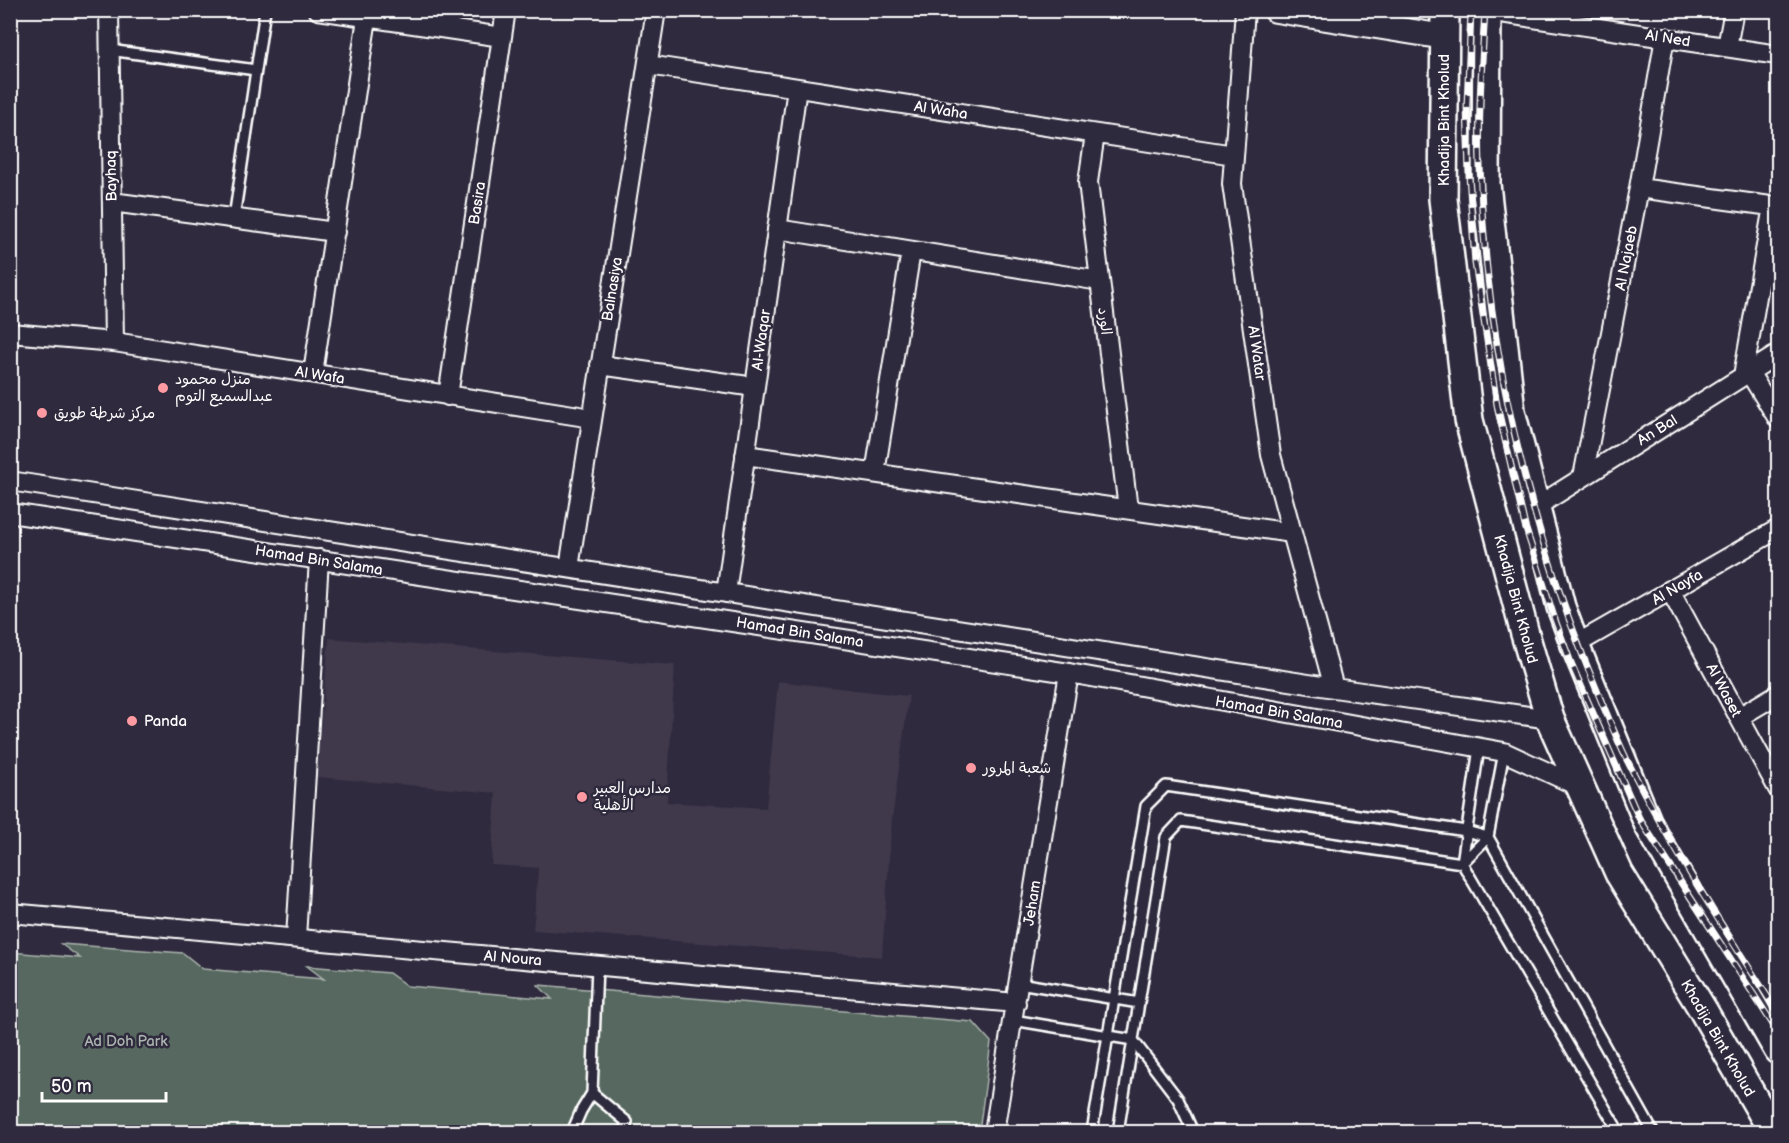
<svg xmlns="http://www.w3.org/2000/svg" width="1789" height="1143" viewBox="0 0 1789 1143" font-family="'Balsamiq Sans','Playpen Sans Arabic',sans-serif">
<rect width="100%" height="100%" fill="#2f2a3d"/>
<filter id="ink" filterUnits="userSpaceOnUse"><feTurbulence type="fractalNoise" baseFrequency=".0167" numOctaves="2"/><feDisplacementMap in="SourceGraphic" scale="12" xChannelSelector="R" yChannelSelector="G"/><feConvolveMatrix kernelMatrix="1 2 1 2 8 2 1 2 1" color-interpolation-filters="sRGB"/></filter>
<g filter="url(#ink)">
<path fill="#3f374c" d="M329,638L675,665L667,802L766,808L778,681L909,696L892,820L882,957L533,930L538,868L491,865L496,793L316,777Z"/>
<path fill="#57685f" stroke="#abb4af" stroke-width="1.5" d="M61,944L183,953L203,969L324,979L307,966L389,973L407,986L552,999L538,985L973,1022L991,1042L979,1132H11V952L80,958Z"/>
<g fill="none" stroke-linecap="round" stroke-linejoin="round">
<defs>
<path id="lane" d="M109,50L256,70
M234,218L265,10
M1462,863L1488,837L1504,752
M1462,863L1479,748
M1019,983L1139,1003
M1013,1020L1133,1040L1178,1099L1193,1132
M592,1093L627,1122L624,1132
M572,1132L581,1111L592,1093L597,966
M1092,1132L1146,806L1166,786L1466,831L1488,837L1653,1132
M1118,1132L1166,837L1181,821L1462,863L1619,1132"/>
<path id="street" d="M109,10L114,342
M318,10L502,37
M1245,10L1232,184L1271,455L1334,688
M1487,11L1778,55
M1727,47L1734,10
M648,65L1234,155
M1095,134L1088,182L1128,509
M1639,188L1778,207
M112,202L335,232
M777,229L1100,281
M10,333L114,342L592,418
M600,365L755,387
M1749,372L1778,419
M313,373L367,18
M1743,376L1773,206
M448,396L506,10
M745,455L1292,533
M875,473L911,251
M1583,477L1639,188L1665,37
M10,481L1334,688L1550,719
M1536,507L1778,354
M10,513L1069,673L1504,752L1580,787
M569,568L656,10
M1670,590L1778,789
M726,593L797,88
M1575,645L1778,529
M1739,717L1778,694
M10,913L1016,1003
M296,938L319,559
M994,1132L1069,673"/>
<path id="secondary" d="M1276,10L1445,37"/>
<path id="primary" d="M1445,10L1443,199L1469,420L1525,634L1550,719L1619,873L1703,1010L1773,1132
M1487,10L1486,184L1511,411L1561,607L1575,645L1649,826L1778,1050"/>
</defs>
<use href="#lane" stroke="#fff" stroke-width="14"/>
<use href="#street" stroke="#fff" stroke-width="22"/>
<use href="#secondary" stroke="#fff" stroke-width="28"/>
<use href="#primary" stroke="#fff" stroke-width="32"/>
<use href="#lane" stroke="#2f2a3d" stroke-width="9"/>
<use href="#street" stroke="#2f2a3d" stroke-width="18"/>
<use href="#secondary" stroke="#2f2a3d" stroke-width="24"/>
<use href="#primary" stroke="#2f2a3d" stroke-width="27"/>
<defs>
<path id="rail" d="M1471,10L1467,105L1469,175L1475,263L1497,405L1525,526L1554,617L1571,663L1639,818L1778,1032
M1485,10C1482,62 1478,114 1480,166C1485,334 1522,500 1583,656C1597,691 1611,726 1627,760C1671,848 1725,930 1778,1013"/>
</defs>
<use href="#rail" stroke="#fff" stroke-width="7"/>
<use href="#rail" stroke="#2f2a3d" stroke-width="4.5" stroke-dasharray="14" stroke-linecap="butt"/>
</g>
</g>
<g fill="#ff9aa2" stroke="#2f2a3d" stroke-width="2">
<circle cx="163" cy="388" r="6"/>
<circle cx="42" cy="413" r="6"/>
<circle cx="132" cy="721" r="6"/>
<circle cx="971" cy="768" r="6"/>
<circle cx="582" cy="797" r="6"/>
</g>
<g text-anchor="middle" stroke-width="5" stroke-linejoin="round" paint-order="stroke">
<g font-size="15" fill="#fff" stroke="#2f2a3d">
<text transform="translate(1668 38) rotate(9)" y="5">Al Ned</text>
<text transform="translate(941 110) rotate(9)" y="5">Al Waha</text>
<text transform="translate(1444 120) rotate(-90)" y="5">Khadija Bint Kholud</text>
<text transform="translate(111 176) rotate(-91)" y="5">Bayhaq</text>
<text transform="translate(477 203) rotate(-81)" y="5">Basira</text>
<text transform="translate(1626 258) rotate(-79)" y="5">Al Najaeb</text>
<text transform="translate(612 289) rotate(-81)" y="5">Balnasiya</text>
<text transform="translate(1105 321) rotate(83)" y="5">الورد</text>
<text transform="translate(761 340) rotate(-82)" y="5">Al-Waqar</text>
<text transform="translate(1257 353) rotate(82)" y="5">Al Watar</text>
<text transform="translate(320 375) rotate(9)" y="5">Al Wafa</text>
<text transform="translate(1657 430) rotate(-32)" y="5">An Bal</text>
<text transform="translate(319 560) rotate(9)" y="5">Hamad Bin Salama</text>
<text transform="translate(1677 587) rotate(-30)" y="5">Al Nayfa</text>
<text transform="translate(1516 599) rotate(75)" y="5">Khadija Bint Kholud</text>
<text transform="translate(800 632) rotate(9)" y="5">Hamad Bin Salama</text>
<text transform="translate(1724 690) rotate(62)" y="5">Al Waset</text>
<text transform="translate(1279 712) rotate(10)" y="5">Hamad Bin Salama</text>
<text transform="translate(1032 903) rotate(-81)" y="5">Jeham</text>
<text transform="translate(513 958) rotate(5)" y="5">Al Noura</text>
<text transform="translate(1718 1038) rotate(60)" y="5">Khadija Bint Kholud</text>
</g>
<g font-size="15" fill="#fff" stroke="#2f2a3d" text-anchor="start">
<text x="175" y="384">منزل محمود<tspan x="175" dy="17">عبدالسميع التوم</tspan></text>
<text x="54" y="418">مركز شرطة طويق</text>
<text x="144" y="726">Panda</text>
<text x="983" y="773">شعبة المرور</text>
<text x="594" y="793">مدارس العبير<tspan x="594" dy="17">الأهلية</tspan></text>
</g>
<g font-size="15" fill="#abb4af" stroke="#2f2a3d">
<text x="126" y="1046">Ad Doh Park</text>
</g>
</g>
<rect width="1789" height="1143" fill="none" stroke="#2f2a3d" stroke-width="36"/>
<rect x="18" y="18" width="1753" height="1107" fill="none" stroke="#fff" stroke-width="2" filter="url(#ink)"/>
<path d="M42 1092v9h124v-9" fill="none" stroke="#ffffff" stroke-width="3"/>
<text x="51" y="1092" font-size="18" fill="#ffffff" stroke="#2f2a3d" stroke-width="4.5" paint-order="stroke">50 m</text>
</svg>
